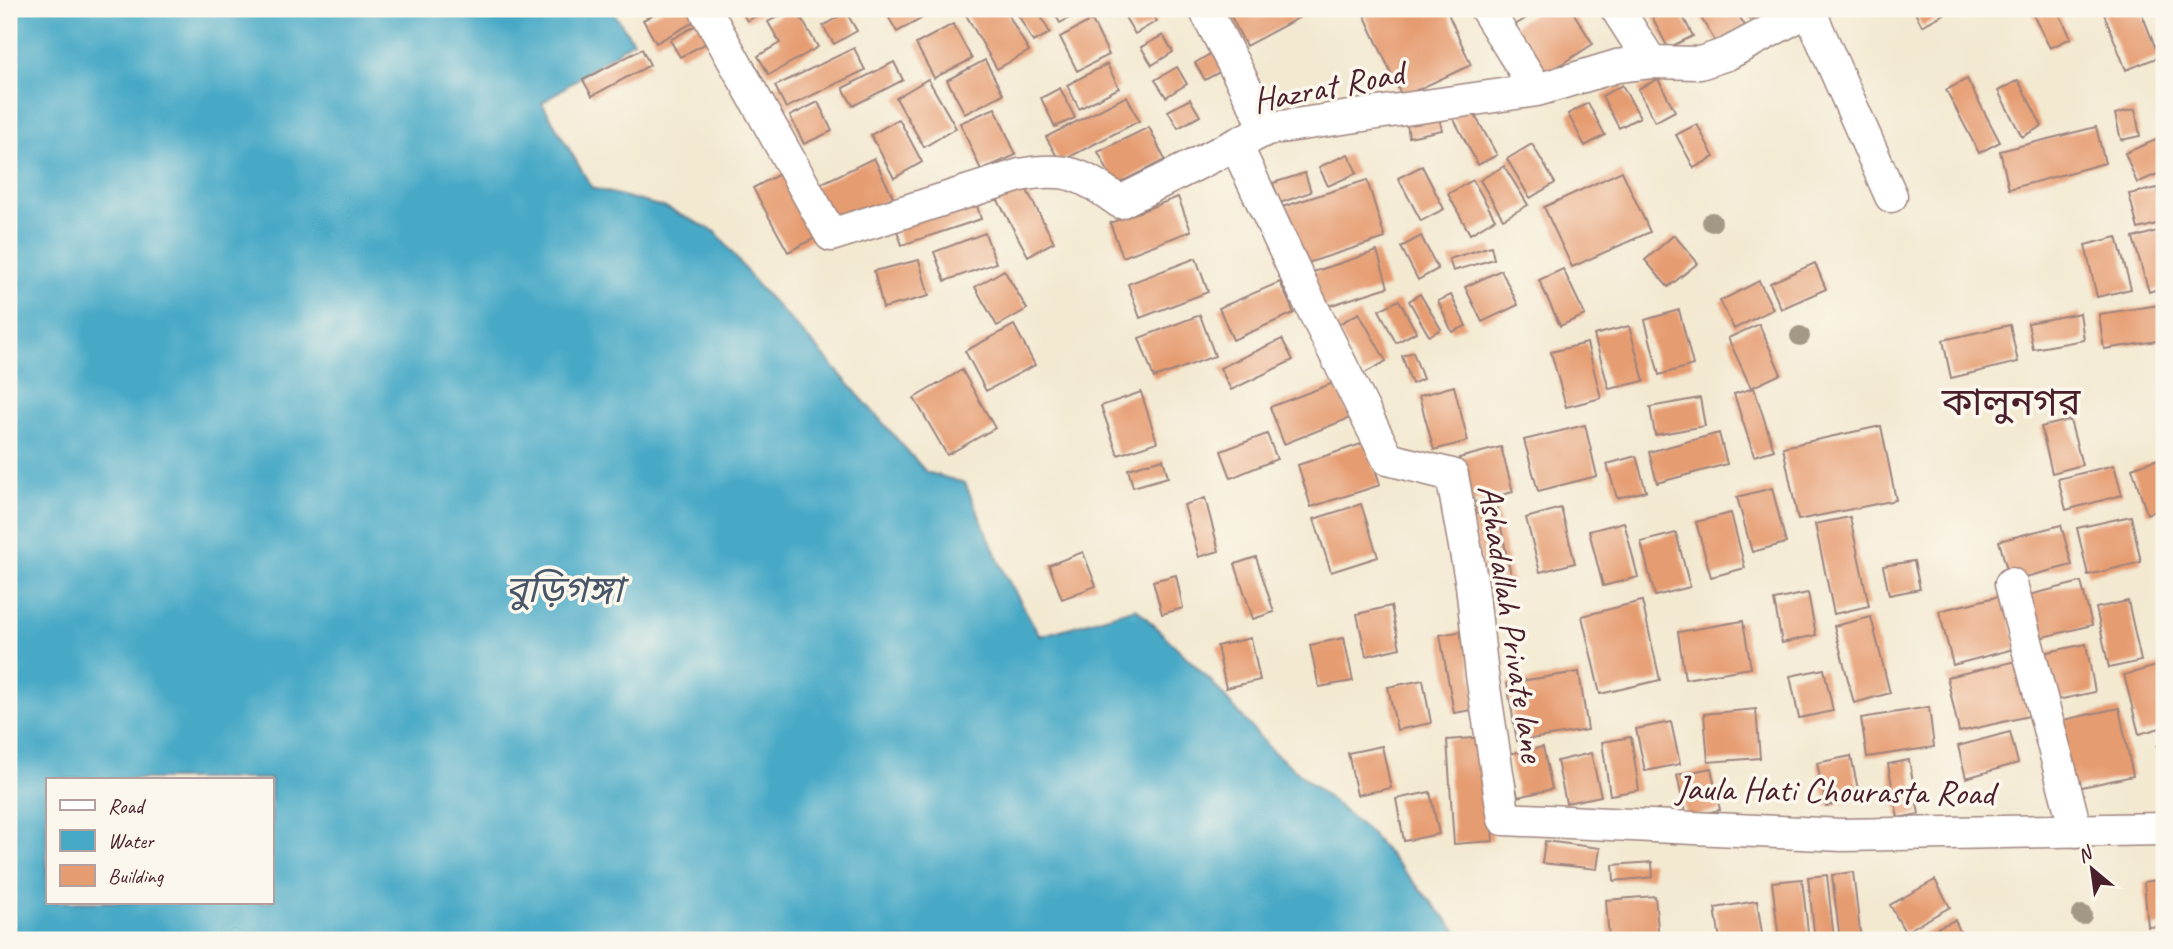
<svg xmlns="http://www.w3.org/2000/svg" width="2173" height="949" viewBox="0 0 2173 949" font-family="Caveat,'Noto Sans Bengali',sans-serif">
<rect width="100%" height="100%" fill="#fbf7ec"/>
<filter id="ink" filterUnits="userSpaceOnUse"><feTurbulence type="fractalNoise" baseFrequency=".0143" numOctaves="2"/><feDisplacementMap in="SourceGraphic" scale="14" xChannelSelector="R" yChannelSelector="G"/><feConvolveMatrix kernelMatrix="1 2 1 2 8 2 1 2 1" color-interpolation-filters="sRGB"/></filter>
<filter id="wash" filterUnits="userSpaceOnUse"><feTurbulence type="fractalNoise" baseFrequency=".00686" numOctaves="4" result="noise"/><feDisplacementMap in="SourceGraphic" scale="28" xChannelSelector="R" yChannelSelector="G"/><feGaussianBlur stdDeviation="1.57" result="paint"/><feColorMatrix in="noise" values="0 0 0 0 0 0 0 0 0 0 0 0 0 0 0 0 0 1.4 0 .05"/><feComposite in="paint" operator="in"/></filter>
<g filter="url(#wash)">
<rect width="100%" height="100%" fill="#f3e9d1"/>
<path fill="#46a9c6" stroke="#486478" stroke-width="2" fill-rule="evenodd" d="M9,9H611L633,41L542,103L592,188L667,208L716,232L757,285L816,347L926,472L965,483L1004,573L1040,636L1136,608L1209,679L1270,749L1369,832L1465,940H9ZM47,779H271V902H47Z"/>
<g id="blocks">
<path fill="#e69c71" d="M664,9H692L698,20L656,43L643,20Z
M740,9H769L747,21Z
M791,9H796L818,47L769,75L758,56L780,43L768,22Z
M884,9H939L897,32Z
M977,9H1005L1029,51L997,69L966,15Z
M1015,9H1037L1050,33L1033,42Z
M1052,9H1075L1078,13L1060,23Z
M1138,9H1149L1157,21L1135,34L1125,17Z
M1227,9H1315L1246,46Z
M1365,9H1446L1471,65L1402,97L1362,10Z
M1541,9H1571L1593,44L1538,79L1507,30Z
M1648,9H1679L1693,36L1668,48Z
M1696,9H1735L1745,26L1716,43Z
M1744,9H1772L1750,20Z
M1913,9H1953L1922,26Z
M2030,9H2057L2071,38L2050,48Z
M2102,9H2140L2159,57L2126,70Z
M846,12L857,31L834,44L823,26Z
M706,20L716,38L680,57L670,40Z
M1092,20L1109,55L1077,71L1060,37Z
M953,24L972,59L934,78L916,44Z
M1163,35L1173,52L1152,65L1141,47Z
M854,48L865,70L786,108L775,86Z
M642,49L650,65L592,96L583,80Z
M1217,50L1227,68L1205,80L1195,63Z
M985,60L1003,94L965,114L947,80Z
M894,62L903,80L853,106L843,88Z
M1107,64L1119,88L1079,109L1067,85Z
M1177,67L1187,84L1166,97L1155,80Z
M928,79L956,128L924,147L896,98Z
M1658,79L1675,111L1655,122L1638,89Z
M1967,79L2000,142L1979,153L1946,90Z
M2018,80L2042,126L2022,137L1998,91Z
M1622,85L1640,117L1619,128L1602,96Z
M1060,88L1075,118L1055,127L1041,98Z
M1127,96L1139,121L1060,162L1046,137Z
M1190,99L1200,116L1178,128L1168,111Z
M818,102L832,131L804,144L790,116Z
M1588,103L1605,135L1585,146L1568,114Z
M1470,106L1497,155L1478,165L1452,116Z
M995,108L1016,155L981,170L960,123Z
M2135,109L2140,136L2121,140L2115,114Z
M1438,111L1442,130L1409,137L1406,118Z
M899,119L922,162L894,178L871,135Z
M1697,124L1714,157L1694,168L1676,135Z
M1149,127L1165,160L1115,185L1098,152Z
M2096,127L2105,163L2009,189L2000,151Z
M2163,137L2164,171L2137,183L2125,153Z
M1532,144L1555,183L1530,198L1507,159Z
M1348,154L1357,173L1328,186L1319,167Z
M874,158L893,197L833,226L814,187Z
M1422,166L1444,209L1421,221L1398,178Z
M1504,166L1528,205L1503,219L1480,180Z
M785,171L821,235L788,252L753,188Z
M1622,171L1650,232L1572,267L1544,207Z
M1305,173L1311,192L1280,203L1273,183Z
M1021,179L1054,242L1028,256L994,193Z
M1367,180L1385,238L1298,266L1279,208Z
M1473,180L1495,219L1470,234L1448,194Z
M2158,188L2164,222L2138,229L2129,194Z
M974,196L981,219L902,245L894,222Z
M1178,197L1191,231L1123,257L1110,223Z
M2164,229V287L2149,292L2133,238Z
M985,233L996,263L945,281L934,252Z
M1674,235L1698,263L1668,287L1645,260Z
M1421,236L1438,269L1418,280L1401,247Z
M2117,237L2131,289L2097,297L2085,245Z
M1491,246L1494,259L1453,271L1449,259Z
M1377,251L1388,287L1316,310L1304,275Z
M1196,258L1208,292L1140,318L1128,284Z
M919,260L929,296L883,308L874,271Z
M1815,263L1826,289L1781,309L1770,283Z
M1563,269L1585,315L1560,326L1539,280Z
M1004,270L1027,309L997,326L975,287Z
M1501,270L1518,305L1482,322L1465,287Z
M1759,281L1773,309L1734,329L1720,301Z
M1280,282L1294,313L1233,340L1219,308Z
M1420,294L1441,329L1429,336L1409,301Z
M1451,295L1466,326L1452,332L1438,301Z
M1399,300L1416,332L1396,343L1379,310Z
M2160,305L2164,340L2104,349L2099,314Z
M1679,310L1693,365L1659,375L1645,320Z
M1359,313L1386,361L1363,374L1335,326Z
M2080,313L2084,340L2033,349L2028,323Z
M1200,315L1215,356L1154,378L1139,338Z
M1759,324L1781,374L1751,388L1728,338Z
M1014,325L1035,365L986,391L965,351Z
M2010,325L2018,362L1951,378L1943,340Z
M1629,326L1644,381L1609,389L1594,335Z
M1282,339L1293,360L1231,390L1220,368Z
M1587,343L1601,398L1566,407L1551,352Z
M1413,352L1423,379L1412,384L1402,356Z
M962,370L995,428L947,455L914,398Z
M1336,382L1350,418L1284,444L1270,407Z
M1454,386L1468,441L1434,450L1419,396Z
M1754,388L1774,450L1754,456L1734,394Z
M1141,392L1157,442L1118,455L1101,406Z
M1700,398L1705,426L1655,435L1650,407Z
M2070,420L2082,465L2052,473L2041,427Z
M1585,425L1597,476L1538,491L1524,440Z
M1881,426L1896,500L1798,520L1783,447Z
M1719,433L1727,464L1657,483L1649,452Z
M1267,434L1277,459L1231,478L1221,451Z
M1367,442L1380,485L1311,507L1298,465Z
M1501,447L1513,492L1471,503L1459,458Z
M1636,456L1646,491L1617,498L1607,464Z
M2164,457V508L2147,514L2132,468Z
M1163,459L1168,477L1133,487L1128,469Z
M2114,465L2122,495L2066,510L2058,479Z
M1772,488L1786,543L1752,552L1737,497Z
M1205,498L1219,551L1199,557L1184,505Z
M1361,504L1378,557L1331,572L1314,519Z
M1561,508L1575,563L1540,572L1526,518Z
M1497,509L1513,584L1486,589L1471,514Z
M1731,513L1745,568L1711,577L1696,522Z
M2131,516L2141,562L2088,575L2077,528Z
M1850,517L1869,606L1834,614L1815,524Z
M1624,522L1638,577L1603,586L1589,531Z
M2061,525L2072,565L2010,581L1999,541Z
M1676,533L1690,587L1655,596L1641,542Z
M1083,552L1096,586L1062,599L1049,565Z
M1256,557L1274,612L1253,619L1235,564Z
M1914,561L1920,589L1889,595L1883,566Z
M1176,575L1183,608L1162,614L1153,581Z
M2081,582L2092,625L2031,640L2021,597Z
M1808,593L1816,635L1782,643L1774,600Z
M2004,595L2017,648L1953,665L1939,611Z
M1642,601L1660,680L1600,694L1582,616Z
M2128,601L2141,661L2109,668L2096,608Z
M1391,606L1400,648L1366,656L1357,614Z
M1871,617L1890,693L1854,703L1834,626Z
M1743,621L1751,668L1685,679L1678,632Z
M1464,631L1478,709L1454,713L1440,635Z
M1251,638L1260,680L1226,688L1217,646Z
M1344,638L1353,681L1319,687L1310,645Z
M2086,644L2095,692L2048,702L2038,654Z
M2017,661L2029,716L1959,732L1947,677Z
M2164,664V727L2139,734L2124,675Z
M1824,669L1833,711L1799,718L1790,676Z
M1579,672L1588,730L1517,741L1507,683Z
M1423,680L1431,723L1397,730L1388,687Z
M1929,707L1934,747L1867,757L1861,718Z
M2119,708L2133,776L2068,790L2054,722Z
M1756,709L1760,758L1708,762L1704,714Z
M1671,722L1680,764L1645,771L1636,729Z
M2010,732L2018,763L1966,778L1958,746Z
M1486,737L1493,841L1454,844L1447,740Z
M1631,737L1639,790L1610,795L1602,742Z
M2164,745V783H2163L2157,746Z
M1382,746L1391,788L1357,795L1348,753Z
M1543,747L1552,789L1518,797L1509,754Z
M1591,753L1601,796L1566,803L1557,761Z
M1851,756L1860,799L1826,806L1817,763Z
M1909,760L1919,814L1898,818L1888,764Z
M1711,768L1720,810L1686,817L1677,775Z
M1430,792L1439,834L1404,841L1396,799Z
M1545,841L1600,848L1597,869L1542,863Z
M1652,862L1653,877L1614,881L1613,865Z
M1853,872L1861,940H1840L1832,875Z
M1827,875L1834,940H1815L1808,877Z
M1802,879L1809,940H1779L1772,882Z
M2164,879V926L2148,927L2144,882Z
M1935,880L1950,907L1905,932L1890,905Z
M1655,896L1659,940H1609L1606,900Z
M1757,901L1763,940H1720L1715,908Z
M1955,920L1964,940H1909Z"/>
</g>
</g>
<g filter="url(#ink)">
<use href="#blocks" fill-opacity="0" stroke="#9e847e" stroke-width="2"/>
<g fill="none" stroke-linecap="round" stroke-linejoin="round">
<defs>
<path id="street" d="M705,9L831,235L1020,175C1068,166 1082,175 1120,202L1267,129L1537,90L1617,66L1651,62L1700,63L1727,54L1811,9
M1205,9L1267,129
M1486,9L1537,90
M1617,9L1651,62
M1809,10L1891,196
M1236,145L1304,291L1388,459L1452,475L1472,585L1482,675L1504,819L1842,835L2164,829
M2011,584L2076,831"/>
</defs>
<use href="#street" stroke="#9e847e" stroke-width="35"/>
<use href="#street" stroke="#fff" stroke-width="32"/>
</g>
<g fill="#a39885">
<circle cx="1712" cy="222" r="10"/>
<circle cx="1800" cy="336" r="10"/>
<circle cx="2082" cy="915" r="10"/>
</g>
</g>
<g text-anchor="middle" stroke-width="7" stroke-linejoin="round" paint-order="stroke">
<g font-size="35" fill="#4a1f2b" stroke="#fbf7ec">
<text transform="translate(1328 86) rotate(-11)" y="12">Hazrat Road</text>
<text transform="translate(1512 623) rotate(81)" y="12">Ashadallah Private lane</text>
<text transform="translate(1835 790) rotate(1)" y="12">Jaula Hati Chourasta Road</text>
</g>
<g font-size="37" font-style="italic" fill="#485669" stroke="#fbf7ec">
<text x="564" y="602">বুড়িগঙ্গা</text>
</g>
<g font-size="38" fill="#4a1f2b" stroke="#fbf7ec">
<text x="2011" y="415">কালুনগর</text>
</g>
</g>
<rect width="2173" height="949" fill="none" stroke="#fbf7ec" stroke-width="35"/>
<rect x="46" y="778" width="228" height="126" fill="#fbf7ec" stroke="#b4a19f" stroke-width="2"/>
<rect x="60" y="800" width="35" height="10" fill="#ffffff" stroke="#b4a19f" stroke-width="2"/>
<text x="108" y="813" font-size="21" fill="#4a1f2b">Road</text>
<rect x="60" y="830" width="35" height="21" fill="#46a9c6" stroke="#b4a19f" stroke-width="2"/>
<text x="108" y="848" font-size="21" fill="#4a1f2b">Water</text>
<rect x="60" y="865" width="35" height="21" fill="#e69c71" stroke="#b4a19f" stroke-width="2"/>
<text x="108" y="883" font-size="21" fill="#4a1f2b">Building</text>
<g transform="translate(2092 869) rotate(331)" stroke="#fbf7ec" stroke-width="5" paint-order="stroke">
<path d="M0-5L12 26L0 18L-12 26Z" fill="#4a1f2b"/>
<text y="-10" font-size="19" font-weight="bold" text-anchor="middle" fill="#4a1f2b">N</text>
</g>
</svg>
